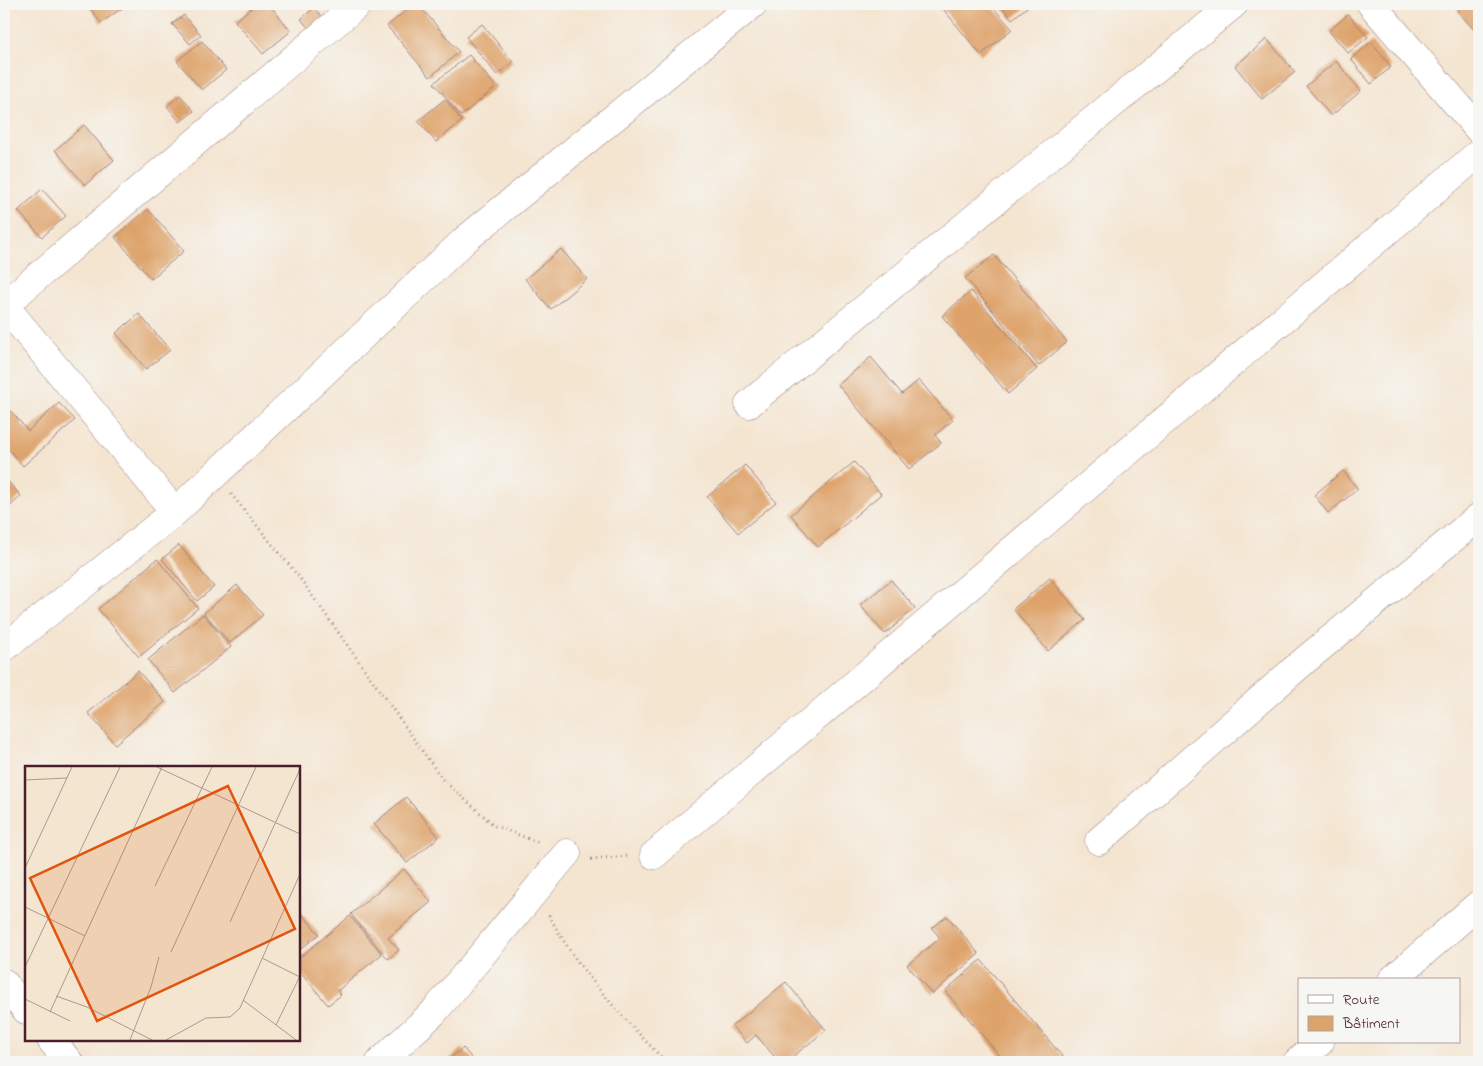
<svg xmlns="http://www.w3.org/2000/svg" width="1483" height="1066" viewBox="0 0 1483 1066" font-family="'Indie Flower',sans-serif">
<rect width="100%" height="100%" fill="#f6f6f2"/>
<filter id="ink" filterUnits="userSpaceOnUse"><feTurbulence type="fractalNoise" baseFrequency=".02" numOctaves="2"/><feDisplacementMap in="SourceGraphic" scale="10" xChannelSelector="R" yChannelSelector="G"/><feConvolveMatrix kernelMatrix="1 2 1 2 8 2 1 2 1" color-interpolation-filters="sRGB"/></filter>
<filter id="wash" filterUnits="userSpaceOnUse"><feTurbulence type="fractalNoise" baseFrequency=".0096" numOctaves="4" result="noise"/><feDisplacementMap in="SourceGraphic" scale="20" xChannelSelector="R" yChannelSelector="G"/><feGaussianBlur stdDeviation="1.12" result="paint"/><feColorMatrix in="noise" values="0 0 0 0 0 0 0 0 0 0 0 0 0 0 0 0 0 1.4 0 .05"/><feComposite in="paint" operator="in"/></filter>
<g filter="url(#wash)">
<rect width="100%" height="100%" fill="#f4e5d1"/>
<g id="blocks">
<path fill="#dea36a" d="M87,4H128L101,23Z
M256,4H269L291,31L263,54L235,21Z
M414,4H418L459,52L430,77L387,26Z
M939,4H990L1012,29L981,55Z
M999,4H1031L1012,19Z
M1465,4H1479V36L1457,10Z
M314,8L323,18L309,29L301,19Z
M1348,14L1368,37L1348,53L1329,31Z
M184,15L201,35L190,44L172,24Z
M482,24L513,62L497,75L466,37Z
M1267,39L1295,72L1262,99L1235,66Z
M202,41L226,70L202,90L177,61Z
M1371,42L1391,67L1371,84L1351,59Z
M469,55L496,87L461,116L434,83Z
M1336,61L1361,91L1331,116L1306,86Z
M180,95L194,111L180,122L167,106Z
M445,99L462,121L436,142L418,121Z
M84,125L114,160L85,185L55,150Z
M42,189L66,216L42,237L18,211Z
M148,209L184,251L151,279L115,237Z
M561,249L587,279L551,309L525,279Z
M994,255L1067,342L1039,366L965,278Z
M971,291L1037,369L1008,394L942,316Z
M139,314L170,350L146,369L116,333Z
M871,357L902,394L919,380L953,420L935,435L941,443L909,469L838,385Z
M4,403L28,431L59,403L75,420L23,466L4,444Z
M854,462L881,494L818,547L791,515Z
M745,465L776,502L738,533L707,497Z
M1343,471L1358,489L1328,513L1314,495Z
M4,477L21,496L4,512Z
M179,545L214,587L197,601L162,559Z
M157,559L198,608L139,657L98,609Z
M1050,578L1085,620L1048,651L1013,609Z
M891,580L915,608L885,634L860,605Z
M237,585L263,615L230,643L204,613Z
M203,614L231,647L175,693L148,660Z
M138,671L165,702L115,744L88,713Z
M406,797L439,837L407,863L374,824Z
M404,869L431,902L388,938L399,950L388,959L351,914Z
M299,910L319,934L301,949L299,946Z
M350,916L382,954L337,991L341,995L328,1005L299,970V958Z
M947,916L979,954L932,994L907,965L940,938L932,928Z
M981,960L1067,1062H1005L945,991Z
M786,982L826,1030L786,1062H779L756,1035L747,1043L732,1026Z
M463,1048L475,1062H449L447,1061Z"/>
</g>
</g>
<g filter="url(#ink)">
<use href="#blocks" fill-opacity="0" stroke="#9f827e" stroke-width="1"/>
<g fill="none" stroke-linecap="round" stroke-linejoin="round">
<defs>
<path id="minor" d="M1371,4L1479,130
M4,305L358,4
M4,305L175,512
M749,404L1234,4
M4,648L175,512L466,239L753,4
M1099,841L1304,661L1479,517
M654,855L1479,153
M1392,980L1479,904
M4,983L26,1010
M51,1040L69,1062
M380,1062L434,1012L567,853
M1297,1062L1320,1042"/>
</defs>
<use href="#minor" stroke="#9f827e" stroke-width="29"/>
<path stroke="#9f827e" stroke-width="3" stroke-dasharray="1 4" stroke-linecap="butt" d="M231,494L299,577L443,780L495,826L540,843
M591,859L630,856
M549,915C576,968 619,1013 660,1056L662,1062"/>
<use href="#minor" stroke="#fff" stroke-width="28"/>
</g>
</g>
<g transform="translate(25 766)">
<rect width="275" height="275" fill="#f4e5d1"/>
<path fill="none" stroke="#b0968f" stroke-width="1" d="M132,1L275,68M0,14L42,12M0,102L47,1M130,120L187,1M0,141L60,170M205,156L275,3M146,186L231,1M237,192L275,211M0,201L95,1M31,230L62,241L127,274M0,233L45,255M218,234L271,274M25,246L137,1M251,259L275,210M105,274L126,221L134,191M141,274L181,252L205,251L215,242L275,108"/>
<path fill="#e0560e" fill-opacity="0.15" stroke="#e0560e" stroke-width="2.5" d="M203,20L270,163L72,255L5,112Z"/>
<rect width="275" height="275" fill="none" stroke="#4a1f2b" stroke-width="2.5"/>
</g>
<rect width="1483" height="1066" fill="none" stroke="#f6f6f2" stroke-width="20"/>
<rect x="1298" y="978" width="162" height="65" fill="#f6f6f2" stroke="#b1a0a2"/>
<rect x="1308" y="995" width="25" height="8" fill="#ffffff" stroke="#b1a0a2"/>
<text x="1343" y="1004" font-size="15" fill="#4a1f2b">Route</text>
<rect x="1308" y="1016" width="25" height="15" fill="#dea36a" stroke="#b1a0a2"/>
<text x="1343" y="1028" font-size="15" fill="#4a1f2b">Bâtiment</text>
</svg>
